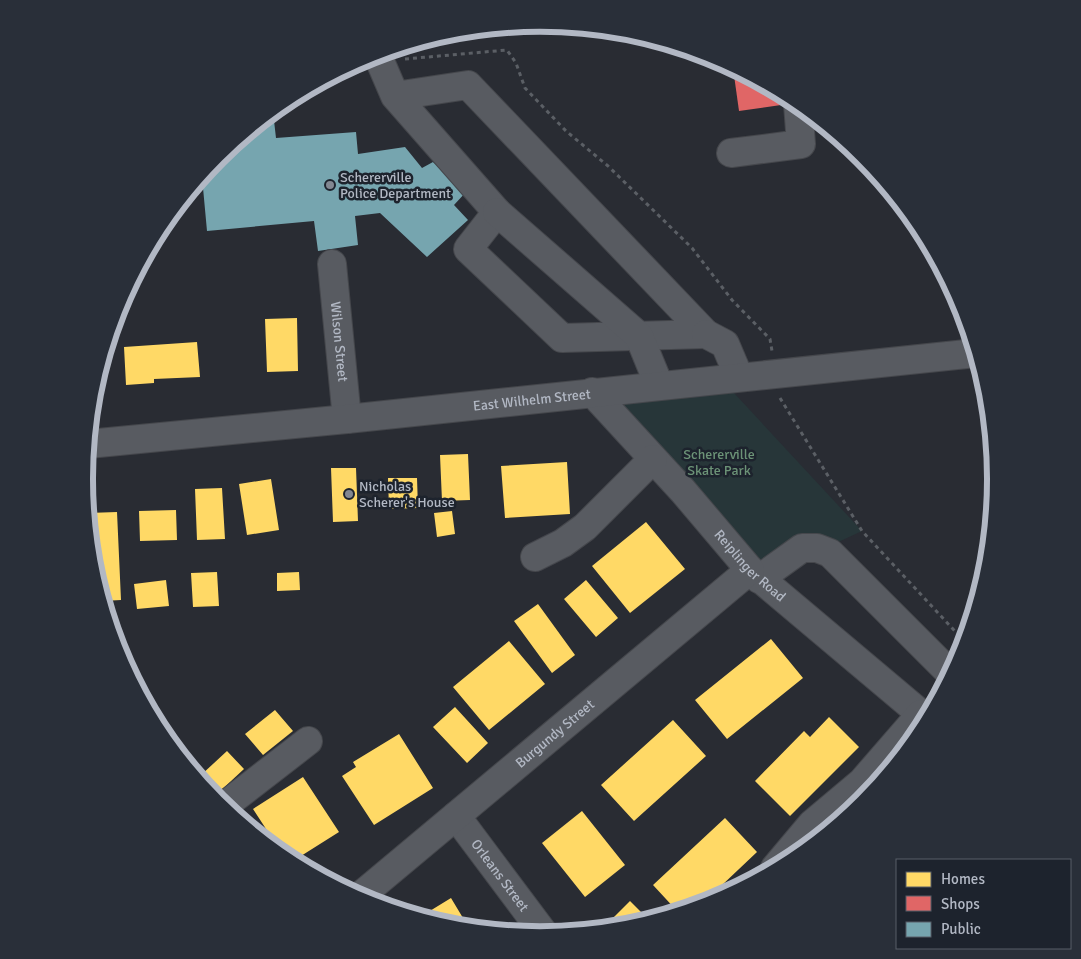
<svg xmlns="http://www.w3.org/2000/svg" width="1081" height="959" viewBox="0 0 1081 959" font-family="Signika,sans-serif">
<rect width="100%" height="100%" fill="#292c33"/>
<path fill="#273639" d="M721,379L862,531L759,579L592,392Z"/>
<path fill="#ffd966" d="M297,318L298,371L267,372L265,319Z
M197,342L200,377L154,379V383L126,385L124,347Z
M99,372L100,400H93L94,390Z
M468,454L470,500L442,501L440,455Z
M567,462L570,514L505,518L501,466Z
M331,468H356L358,521L333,522Z
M388,478H417L418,508L389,509Z
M271,479L279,530L247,535L239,484Z
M222,488L225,539L197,540L195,489Z
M176,510L177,540L140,541L139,511Z
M452,511L455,534L437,537L434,513Z
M117,512L121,600L103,601L93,568L88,513Z
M646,522L685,569L630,613L592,566Z
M217,572L219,606L193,607L191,573Z
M299,572L300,590L277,591V573Z
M166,580L169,606L137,609L134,584Z
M586,580L618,618L596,637L564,599Z
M538,604L575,655L552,673L514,621Z
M771,639L803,678L727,739L695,700Z
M509,641L545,684L489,730L453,687Z
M455,707L488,743L467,763L433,727Z
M275,710L293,731L263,755L245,734Z
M829,717L859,747L790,816L755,781L804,731L810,737Z
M673,720L706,756L634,821L601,785Z
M399,734L433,788L374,825L342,776L356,767L353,762Z
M227,751L244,769L217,794L200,776Z
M303,777L339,832L293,861L283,855L253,809Z
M582,811L625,865L585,897L542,843Z
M725,818L757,852L701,905L678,912L653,885Z
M451,898L469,928L451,926L420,917Z
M630,901L648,919L646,922L629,927L602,929Z"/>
<path fill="#e06666" d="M733,68L787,97L788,104L739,111Z"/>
<path fill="#76a5af" d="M273,112L276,138L356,132L358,154L405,147L422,168L433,162L466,192L454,205L468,220L427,257L380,213L355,216L358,245L318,251L314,221L207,231L202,177L218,157Z"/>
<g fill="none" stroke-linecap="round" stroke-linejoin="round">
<defs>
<g id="minor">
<path d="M380,54V61L395,96L497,212L468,249L562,338L706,334L468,85L395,96"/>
<path d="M731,153L801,144L798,104"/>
<path d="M497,212L639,336L659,385"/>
<path id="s1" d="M332,264L347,419"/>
<path d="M706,334L725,344L739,377"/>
<path id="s2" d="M592,392L683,491L750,570L921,714L926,720"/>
<path id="s3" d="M88,444L347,419L976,353"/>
<path d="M535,557L563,543L585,527L653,459"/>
<path d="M759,579L802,548H817L830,553L951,674"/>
<path d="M224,806L308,741"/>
<path id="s4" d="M456,816L545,935"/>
<path d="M775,868L812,824L862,782L921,714"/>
<path id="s5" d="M359,897L750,570"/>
</g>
</defs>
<use href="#minor" stroke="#45474c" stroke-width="30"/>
<path stroke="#5b5f65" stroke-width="3" stroke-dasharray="4 4" stroke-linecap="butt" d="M405,59L507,50L516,63L525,88L566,131L608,166L692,248L732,300L770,339L772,351
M780,398L862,531L965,642"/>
<use href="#minor" stroke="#585b61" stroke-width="28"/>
</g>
<g fill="#828791" stroke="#1d232d" stroke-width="2">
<circle cx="330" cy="185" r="5"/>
<circle cx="349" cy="494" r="5"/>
</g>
<g text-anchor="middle" stroke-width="5" stroke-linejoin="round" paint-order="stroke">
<g font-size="14" fill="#b2b8c4" stroke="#1d232d" text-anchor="start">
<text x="340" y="182">Schererville<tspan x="340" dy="16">Police Department</tspan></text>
<text x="359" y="491">Nicholas<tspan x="359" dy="16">Scherer's House</tspan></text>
</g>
<g font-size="14" fill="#b2b8c4" stroke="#1d232d">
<text dy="5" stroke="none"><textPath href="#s1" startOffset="78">Wilson Street</textPath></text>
<text dy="5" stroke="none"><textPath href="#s3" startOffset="446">East Wilhelm Street</textPath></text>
<text dy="5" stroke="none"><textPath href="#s2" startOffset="235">Reiplinger Road</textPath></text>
<text dy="5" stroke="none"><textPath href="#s5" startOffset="255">Burgundy Street</textPath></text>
<text dy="5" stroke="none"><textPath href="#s4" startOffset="74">Orleans Street</textPath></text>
</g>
<g font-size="14" fill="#6c9377" stroke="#1d232d">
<text x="719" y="459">Schererville<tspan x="719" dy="16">Skate Park</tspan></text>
</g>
</g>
<path d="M0 0H1081V959H0ZM93 479a447 447 0 1 1 894 0a447 447 0 1 1-894 0Z" fill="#292f39" fill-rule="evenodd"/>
<path fill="none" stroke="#b2b8c4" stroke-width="6" d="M93 479a447 447 0 1 1 894 0a447 447 0 1 1-894 0Z"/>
<rect x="896" y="859" width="175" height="90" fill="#1d232d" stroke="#595f69"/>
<rect x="906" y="872" width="25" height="15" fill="#ffd966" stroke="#595f69"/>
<text x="941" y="884" font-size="15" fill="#b2b8c4">Homes</text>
<rect x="906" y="896" width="25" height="15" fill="#e06666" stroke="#595f69"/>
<text x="941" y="909" font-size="15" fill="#b2b8c4">Shops</text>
<rect x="906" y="922" width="25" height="15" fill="#76a5af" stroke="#595f69"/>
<text x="941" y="934" font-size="15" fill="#b2b8c4">Public</text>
</svg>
